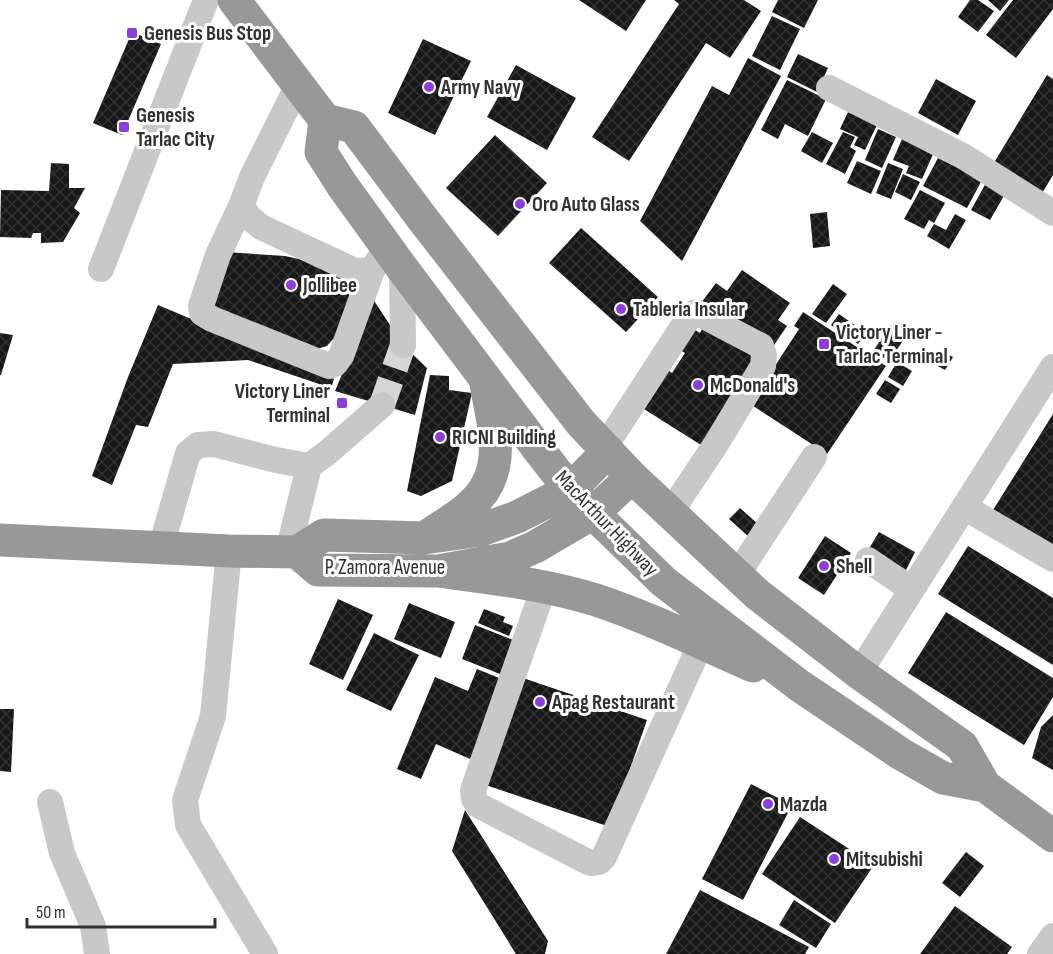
<svg xmlns="http://www.w3.org/2000/svg" width="1053" height="954" viewBox="0 0 1053 954" font-family="'Sofia Sans Condensed',sans-serif">
<defs>
<pattern id="building-cross-hatch" width="8" height="8" patternUnits="userSpaceOnUse" patternTransform="scale(1.5)"><rect width="8" height="8" fill="#181818"/><path d="M0 0l8 8M0 8l8-8" fill="none" stroke="#313131"/></pattern>
</defs>
<rect width="100%" height="100%" fill="#fff"/>
<path fill="url(#building-cross-hatch)" d="M579,0H646L626,31Z
M674,0H744L761,11L730,58L706,43L629,161L592,137L679,4Z
M778,0H818L804,28L772,12Z
M970,0H978L994,11L978,32L958,17Z
M988,0H1009L1000,11Z
M1013,0H1053V9L1016,58L986,35Z
M772,16L800,29L780,70L752,56Z
M132,32L161,44L122,135L93,123Z
M423,39L471,61L435,135L388,113Z
M798,54L828,68L817,92L787,77Z
M748,58L781,76L682,261L640,221L712,86L729,95Z
M516,65L576,98L547,150L487,117Z
M1047,75L1053,79V175L1041,195L992,166Z
M936,79L976,101L958,135L918,113Z
M787,80L826,99L808,136L785,124L778,139L761,130Z
M848,112L877,125L865,150L854,145L858,137L840,129Z
M878,129L896,137L882,168L865,160Z
M812,132L833,143L822,163L801,151Z
M843,132L855,137L850,147L856,151L845,174L826,164Z
M495,135L547,183L498,236L446,188Z
M902,139L934,152L922,179L906,173L909,166L893,160Z
M938,158L982,180L967,208L923,186Z
M857,161L881,171L871,194L847,183Z
M51,163L69,164V188H85L74,208L80,213L63,242L41,243V233H33L31,238L0,237L1,190L49,191Z
M888,163L903,169L891,199L876,193Z
M903,174L920,182L911,200L895,192Z
M986,183L1005,194L990,220L971,210Z
M920,190L945,203L934,223L929,220L924,229L904,219Z
M827,212L830,246L813,248L810,214Z
M955,214L966,220L949,249L927,236L934,224L946,230Z
M581,228L658,297L626,332L549,263Z
M225,252L285,256L317,263L367,281L335,337L327,346L317,349L212,313Z
M742,270L790,303L778,320L787,326L770,351L701,303L716,283L727,291Z
M833,284L847,294L826,323L812,314Z
M373,299L403,345L427,368L415,415L335,391Z
M158,305L334,379L331,388L248,360L173,364L148,427L136,425L112,485L92,476L128,377Z
M803,312L886,366L827,454L750,404L799,329L794,326Z
M839,314L866,333L858,344L831,325Z
M687,325L700,333L704,325L757,358L701,445L636,404L661,365L672,373L685,353L674,346Z
M891,325L907,335L889,361L873,351Z
M0,333L13,335L1,375H0Z
M938,349L953,357L945,370L930,362Z
M897,362L912,371L903,386L888,377Z
M430,375L449,376V390L472,393L452,481L421,496L407,491Z
M885,380L900,389L891,403L876,394Z
M1053,414V545L988,518Z
M740,508L759,525L749,537L729,519Z
M879,532L915,552L906,570L868,550Z
M825,536L851,553L824,595L798,578Z
M968,546L1053,598V665L938,594Z
M338,599L373,615L343,680L309,664Z
M409,603L455,622L441,658L394,639Z
M484,609L505,617L503,622L513,626L509,636L478,623Z
M946,612L1053,678V697L1024,745L908,673Z
M475,625L513,640L500,674L462,659Z
M374,633L419,655L391,711L346,690Z
M477,669L504,680L470,759L436,744L421,779L397,769L435,677L468,691Z
M517,676L647,720L610,827L480,783Z
M0,709H14L11,772L0,771Z
M1053,715V770L1032,758L1041,727Z
M751,784L792,805L743,900L702,879Z
M465,810L548,941L545,954H516L452,851Z
M800,817L874,865L835,923L762,874Z
M966,852L984,866L960,897L942,883Z
M700,890L809,947L805,954H666Z
M794,900L831,924L816,948L779,925Z
M955,906L1012,947L1007,954H920Z"/>
<g fill="none" stroke-linecap="round" stroke-linejoin="round">
<path stroke="#d6d6d6" stroke-width="26" stroke-dasharray="26 13" stroke-linecap="butt" d="M382,405L403,345"/>
<path stroke="#c8c8c8" stroke-width="26" d="M298,85L252,177L241,206L250,218L261,227L355,271L372,270L381,256
M829,88L963,156L1053,213
M241,206L218,255L201,306L202,313L212,319L329,366L335,364L341,356L372,270
M402,268L403,345
M101,269L206,0
M604,448L691,314L696,312L761,346L764,355L763,366L716,444L670,513
M964,507L1053,559
M161,547L188,453L198,445L214,444L276,460L309,466L327,453L382,405
M229,551L213,716L185,800L188,825L265,954
M288,552L309,466
M868,560L911,589
M737,575L814,457
M544,587L473,790L474,799L478,805L590,863L599,862L604,857L701,643
M859,673L1053,367
M50,802L62,853L93,926L97,954
M1040,954L1053,936"/>
<path stroke="#989898" stroke-width="33" d="M234,0L325,120L354,127L422,218L581,423L632,477L757,594L859,673L962,746L985,786L1053,836
M325,120L321,152L342,185L402,268L539,450L570,490L593,513L664,582L800,686L901,754L943,778L985,786
M429,535C443,525 459,517 471,505C509,471 493,427 486,383
M0,540L229,551L297,552L324,535L424,538L481,530L517,517L570,490L608,451
M297,552L318,570L438,571L510,558L535,547L593,513L632,477
M438,571C491,578 545,584 596,600C650,618 701,643 753,666"/>
</g>
<g fill="#8b3edc" stroke="#fff" stroke-width="2">
<rect x="126" y="27" width="12" height="12" rx="3"/>
<circle cx="429" cy="87" r="6"/>
<rect x="118" y="121" width="12" height="12" rx="3"/>
<circle cx="520" cy="204" r="6"/>
<circle cx="291" cy="285" r="6"/>
<circle cx="621" cy="309" r="6"/>
<rect x="818" y="338" width="12" height="12" rx="3"/>
<circle cx="698" cy="385" r="6"/>
<rect x="336" y="397" width="12" height="12" rx="3"/>
<circle cx="440" cy="437" r="6"/>
<circle cx="824" cy="566" r="6"/>
<circle cx="540" cy="702" r="6"/>
<circle cx="768" cy="804" r="6"/>
<circle cx="834" cy="859" r="6"/>
</g>
<g text-anchor="middle" stroke-width="6" stroke-linejoin="round" paint-order="stroke">
<g font-size="21" font-weight="bold" fill="#313131" stroke="#fff" text-anchor="start">
<text x="144" y="40">Genesis Bus Stop</text>
<text x="441" y="94">Army Navy</text>
<text x="136" y="122">Genesis<tspan x="136" dy="24">Tarlac City</tspan></text>
<text x="532" y="211">Oro Auto Glass</text>
<text x="303" y="292">Jollibee</text>
<text x="633" y="316">Tableria Insular</text>
<text x="836" y="339">Victory Liner -<tspan x="836" dy="24">Tarlac Terminal</tspan></text>
<text x="710" y="392">McDonald's</text>
<text x="330" y="398" text-anchor="end">Victory Liner<tspan x="330" dy="24">Terminal</tspan></text>
<text x="452" y="444">RICNI Building</text>
<text x="836" y="573">Shell</text>
<text x="552" y="709">Apag Restaurant</text>
<text x="780" y="811">Mazda</text>
<text x="846" y="866">Mitsubishi</text>
</g>
<g font-size="21" fill="#313131" stroke="#fff">
<text transform="translate(607 523) rotate(46)" y="7">MacArthur Highway</text>
<text x="385" y="574">P. Zamora Avenue</text>
</g>
</g>
<path d="M27 918v9h188v-9" fill="none" stroke="#313131" stroke-width="3"/>
<text x="36" y="918" font-size="18" fill="#313131" stroke="#ffffff" stroke-width="4.5" paint-order="stroke">50 m</text>
</svg>
